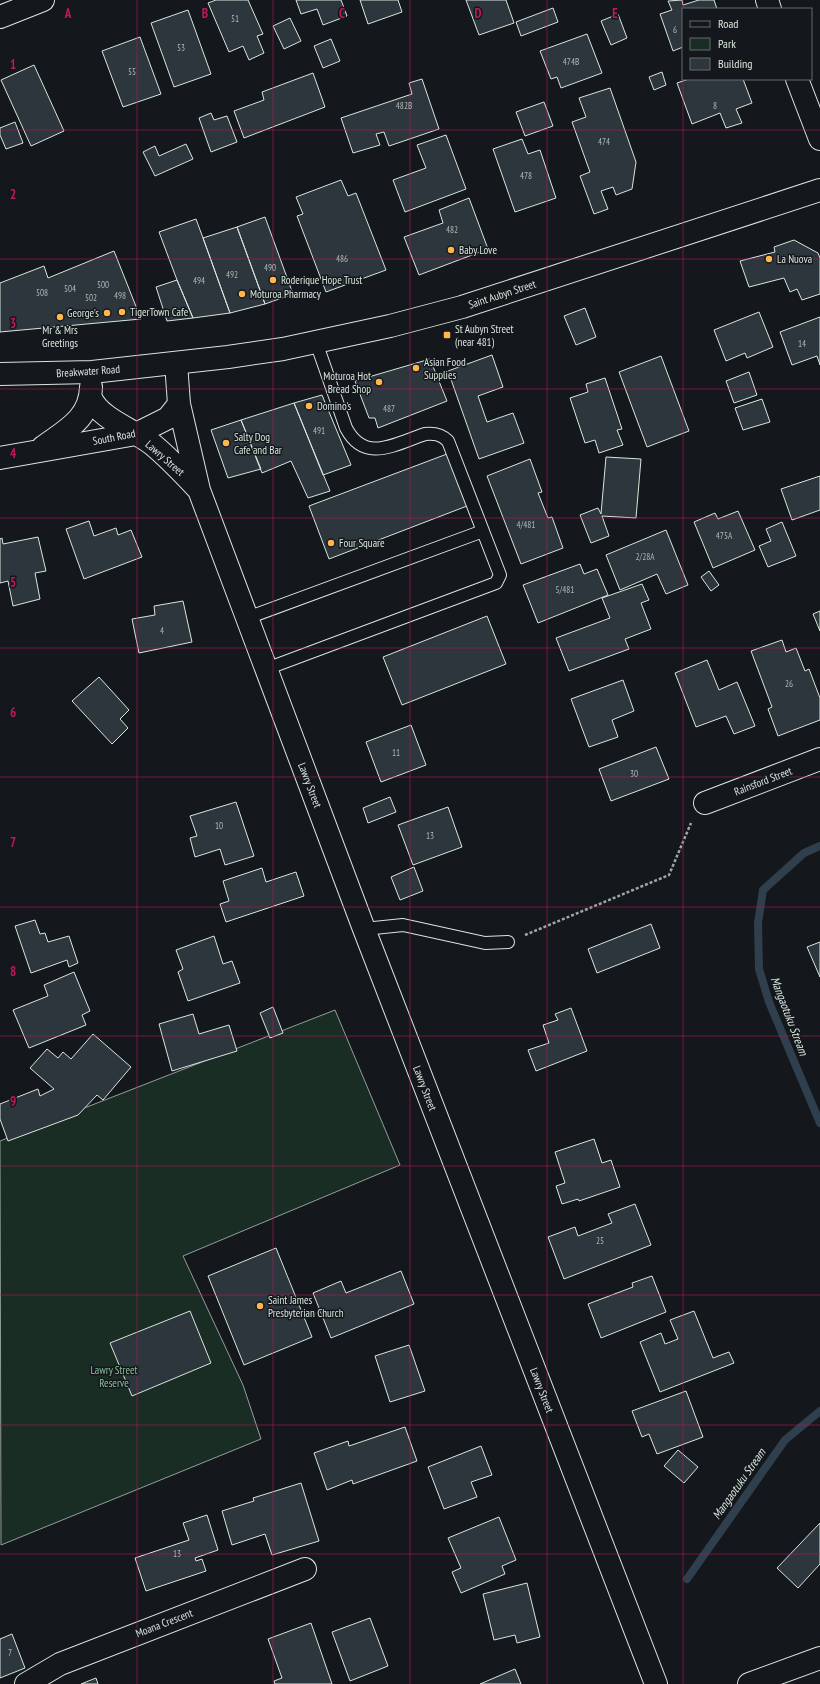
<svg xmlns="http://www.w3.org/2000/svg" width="820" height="1684" viewBox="0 0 820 1684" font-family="'PT Sans Narrow',sans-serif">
<rect width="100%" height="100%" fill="#14181c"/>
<path fill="#1a2d24" stroke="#939e99" d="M335,1010L400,1165L183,1256L243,1385L261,1439L1,1545L0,1141Z"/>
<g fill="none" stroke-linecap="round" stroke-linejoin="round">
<path stroke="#2f3f4d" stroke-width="8" d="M820,846L804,853L763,890L758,923L759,969L769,1002L820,1123
M687,1579L785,1440L820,1411"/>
</g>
<path fill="#2c363c" stroke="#d8e6dc" d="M216,0H248L263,34L257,36L264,53L249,60L243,46L229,52L208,3Z
M296,0H341L347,16L323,25L317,9L301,14Z
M360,0H398L402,12L368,24Z
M466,0H506L514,23L479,35Z
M682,0L683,5L699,0H714L717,9H683V47L673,51L660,14L672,10L668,1Z
M553,8L558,22L521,36L516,22Z
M188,10L211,74L174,87L151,23Z
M618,14L627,38L611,45L601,21Z
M290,18L301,41L284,49L273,26Z
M587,34L602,73L561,88L557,77L551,79L540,51Z
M140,37L161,94L123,107L102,51Z
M331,39L340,61L323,68L314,46Z
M34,65L64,131L31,146L1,80Z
M662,72L666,85L654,90L649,77Z
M313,73L325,107L244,138L234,111L264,100L262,92Z
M422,79L439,129L389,146L384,132L376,134L380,145L353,153L341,118L412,94L409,83Z
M689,79H743L752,103L736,109L742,123L726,128L720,113L692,124L677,83Z
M610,88L636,162L632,189L616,195L613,187L601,191L608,209L594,214L580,176L590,172L572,122L586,117L579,98Z
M544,102L553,126L525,136L516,112Z
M211,113L214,120L227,116L237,142L211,152L199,118Z
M15,122L23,143L6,149L0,135V128Z
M446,135L466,189L405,212L393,180L426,168L417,145Z
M522,139L528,154L540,150L556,198L515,212L493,149Z
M186,144L193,159L155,176L143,152L155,146L159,156Z
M341,180L348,196L356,193L386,270L326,292L297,216L303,214L296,197Z
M469,198L488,249L419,275L404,237L443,223L439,210Z
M265,217L293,294L265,304L237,227Z
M196,219L203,238L230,313L193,318L177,280L159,232Z
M237,227L265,304L230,313L203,238Z
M794,240L818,253L820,258V294L802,300L797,289L790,292L784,278L749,287L740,261L775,252L774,247Z
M114,251L141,319L0,332V283L44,266L48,278Z
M177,280L193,318L167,321L156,287Z
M585,308L596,337L576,345L564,316Z
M759,312L773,347L747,358L745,353L726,361L714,330Z
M820,317V365L817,356L792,365L780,332Z
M492,355L503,387L478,396L487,422L513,413L524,443L479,459L448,371Z
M661,356L689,431L647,447L619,372Z
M430,359L447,401L378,428L375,418H369L355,381Z
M749,372L757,395L734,403L726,381Z
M605,378L622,429L617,430L623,445L599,453L595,440L585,443L570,398L588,392L586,384Z
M322,395L351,465L323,475L294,403Z
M762,399L770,422L743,430L735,408Z
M294,403L330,491L308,498L291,461L262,473L241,420Z
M241,420L261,469L228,478L211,430Z
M447,454L467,506L329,559L309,506Z
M606,457L641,459L636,518L602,516L609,536L591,543L580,515L598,508L601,514Z
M530,459L542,492L538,493L548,518L552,517L563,548L521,564L487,476Z
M820,476V510L792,520L781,489Z
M738,511L755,550L713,568L694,522L715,513L718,519Z
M89,521L94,536L116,528L118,535L131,530L142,557L84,579L66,529Z
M782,522L796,556L768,567L759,546L771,541L766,529Z
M666,530L688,585L666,594L657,574L620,590L606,555Z
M38,537L46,571L35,573L40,599L13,606L8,581L0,583V539L2,538L3,544Z
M580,564L584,574L597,569L608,595L538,623L523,585Z
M709,571L719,585L711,591L701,577Z
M642,584L649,600L641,603L651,629L625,639L629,649L569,671L556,638L610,618L602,598Z
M183,601L192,642L139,653L132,619L155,615L154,606Z
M820,611V631L813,614Z
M487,616L506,664L402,705L383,657Z
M782,640L786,652L796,648L805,671L809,669L820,698V720L778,736L768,709L772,707L751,651Z
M707,660L719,690L737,682L755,726L734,734L726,716L696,727L675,673Z
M99,677L129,710L120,719L128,728L112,744L72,701Z
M623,680L634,711L612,720L618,737L589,747L571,699Z
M411,725L426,765L381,782L366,742Z
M656,747L669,779L611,801L599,769Z
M390,797L396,812L368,823L363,808Z
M236,802L254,856L225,865L220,849L195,857L190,838L197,836L190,816Z
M448,807L462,847L413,865L398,825Z
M414,867L423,891L400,900L391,877Z
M262,868L266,882L296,872L304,896L226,922L220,904L229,901L223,881Z
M35,920L40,934L45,933L48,942L69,936L78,963L69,967L67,960L31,973L15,926Z
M651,924L660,948L597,973L588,949Z
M214,936L223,964L232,961L240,983L188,1001L178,972L183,969L176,950Z
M820,942V977L807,947Z
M74,972L90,1011L82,1015L86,1025L29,1048L13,1010L48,996L44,985Z
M273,1007L283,1033L270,1038L260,1013Z
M571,1008L587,1051L536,1071L528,1050L549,1043L543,1025L558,1020L555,1014Z
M193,1014L199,1034L229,1025L237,1051L172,1071L159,1024Z
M93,1034L131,1067L103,1100L97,1095L78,1115L8,1141L0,1119V1104L38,1089L40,1096L54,1089L30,1068L47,1049L58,1058L63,1052L71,1059Z
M594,1139L602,1163L611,1160L620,1187L579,1201L578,1199L562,1204L556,1186L565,1183L555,1152Z
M635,1204L651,1245L564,1279L548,1237L575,1227L578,1236L612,1223L608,1214Z
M276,1248L312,1337L244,1365L208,1276Z
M401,1271L414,1304L331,1338L313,1293L341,1281L346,1293Z
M652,1276L666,1312L601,1338L588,1304L633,1287L632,1283Z
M190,1311L211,1363L132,1396L110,1343Z
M694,1311L713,1358L729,1352L734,1363L660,1392L640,1342L661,1333L665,1344L678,1339L670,1320Z
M409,1345L425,1391L390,1402L375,1356Z
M686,1391L703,1437L657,1454L649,1434L642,1437L632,1411Z
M405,1427L417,1461L353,1484L352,1480L327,1490L314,1453L348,1441L349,1446Z
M481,1446L492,1475L471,1482L477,1497L444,1509L428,1467Z
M678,1450L698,1467L684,1483L664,1466Z
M301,1483L319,1541L272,1555L265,1534L232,1545L222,1511L254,1501L253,1498Z
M207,1515L218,1550L195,1558L196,1561L202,1559L206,1571L146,1591L135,1558L189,1540L183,1523Z
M499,1517L516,1560L502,1566L505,1574L461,1593L452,1572L461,1568L448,1538Z
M820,1523V1564L798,1588L777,1568Z
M527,1583L540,1637L517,1643L515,1635L494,1640L483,1594Z
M370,1618L388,1666L350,1681L332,1632Z
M311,1623L332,1684H275L274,1681L282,1678L268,1639Z
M12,1634L25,1668L0,1678V1639Z
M515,1669L521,1684H480Z
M96,1678L98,1684H81Z"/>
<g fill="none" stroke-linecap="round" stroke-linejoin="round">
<defs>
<path id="lane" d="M247,618L483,531
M266,669L496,583L500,575L448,441C441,434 434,433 425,434C395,444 365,464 346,428L316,342
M364,929L403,925L485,943L508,942"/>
<path id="street" d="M767,0L770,9
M0,17L43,0
M797,79L820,139
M705,803L820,759
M26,1684L60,1664L305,1569"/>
<path id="secondary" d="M176,363L179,404L199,490L364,929L656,1684
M91,398C100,419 134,430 152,444C169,458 184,474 198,489
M43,447C66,430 90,419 91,387
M0,458L136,434L168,418L179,404"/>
<path id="primary" d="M749,1684L820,1658"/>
<path id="highway" d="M0,374L92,372L228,357L283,349L390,326L462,307L820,190"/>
</defs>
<use href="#lane" stroke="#d8e6dc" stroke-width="14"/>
<use href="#street" stroke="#d8e6dc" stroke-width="24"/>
<use href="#secondary" stroke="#d8e6dc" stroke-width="24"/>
<use href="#primary" stroke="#d8e6dc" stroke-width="24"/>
<use href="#highway" stroke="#d8e6dc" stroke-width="24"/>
<path stroke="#9da8a2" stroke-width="2.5" stroke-dasharray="3 2" stroke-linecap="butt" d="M525,935L669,875L691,823"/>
<use href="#lane" stroke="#14181c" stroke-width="12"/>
<use href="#street" stroke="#14181c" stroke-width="22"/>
<use href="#secondary" stroke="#14181c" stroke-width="22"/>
<use href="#primary" stroke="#14181c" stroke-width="22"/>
<use href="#highway" stroke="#14181c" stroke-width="22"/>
</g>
<path fill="none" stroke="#c2185b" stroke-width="1" stroke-opacity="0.55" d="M137,0V1684M273,0V1684M410,0V1684M547,0V1684M683,0V9M683,79V1684M0,130H820M0,259H820M0,389H820M0,518H820M0,648H820M0,777H820M0,907H820M0,1036H820M0,1166H820M0,1295H820M0,1425H820M0,1554H820"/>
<g fill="#ffb74d" stroke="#14181c" stroke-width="1.5">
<circle cx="451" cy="250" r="4"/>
<circle cx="769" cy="259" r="4"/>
<circle cx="273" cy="280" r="4"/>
<circle cx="242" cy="294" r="4"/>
<circle cx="122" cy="312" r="4"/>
<circle cx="107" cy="313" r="4"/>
<circle cx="60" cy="317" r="4"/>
<rect x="443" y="331" width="8" height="8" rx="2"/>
<circle cx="416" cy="368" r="4"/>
<circle cx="379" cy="382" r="4"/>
<circle cx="309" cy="406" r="4"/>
<circle cx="226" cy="443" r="4"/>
<circle cx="331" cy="543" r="4"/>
<circle cx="260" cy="1306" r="4"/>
</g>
<g text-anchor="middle" stroke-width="3" stroke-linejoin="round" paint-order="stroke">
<g font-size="9" fill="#adbab4">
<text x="235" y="22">51</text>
<text x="675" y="33">6</text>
<text x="181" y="51">53</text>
<text x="571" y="65">474B</text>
<text x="132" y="75">55</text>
<text x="404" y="109">482B</text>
<text x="715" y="109">8</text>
<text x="604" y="145">474</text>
<text x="526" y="179">478</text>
<text x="452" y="233">482</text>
<text x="342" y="262">486</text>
<text x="270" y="271">490</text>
<text x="232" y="278">492</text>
<text x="199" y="284">494</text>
<text x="103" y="288">500</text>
<text x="70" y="292">504</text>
<text x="42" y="296">508</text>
<text x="120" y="299">498</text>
<text x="91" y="301">502</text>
<text x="802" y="347">14</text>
<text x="389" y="412">487</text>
<text x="319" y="434">491</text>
<text x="526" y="528">4/481</text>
<text x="724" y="539">475A</text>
<text x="645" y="560">2/28A</text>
<text x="565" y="593">5/481</text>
<text x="162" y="634">4</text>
<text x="789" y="687">26</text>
<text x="396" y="756">11</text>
<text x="634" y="777">30</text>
<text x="219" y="829">10</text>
<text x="430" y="839">13</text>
<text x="600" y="1244">25</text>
<text x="177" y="1557">13</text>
<text x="10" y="1656">7</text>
</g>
<g font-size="11" fill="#d8e6dc" stroke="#14181c" text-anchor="start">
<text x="459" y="254">Baby Love</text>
<text x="777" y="263">La Nuova</text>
<text x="281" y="284">Roderique Hope Trust</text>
<text x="250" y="298">Moturoa Pharmacy</text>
<text x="130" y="316">TigerTown Cafe</text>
<text x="99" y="317" text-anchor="end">George's</text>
<text x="455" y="333">St Aubyn Street<tspan x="455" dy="13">(near 481)</tspan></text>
<text x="60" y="334" text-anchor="middle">Mr &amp; Mrs<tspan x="60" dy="13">Greetings</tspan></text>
<text x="424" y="366">Asian Food<tspan x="424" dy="13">Supplies</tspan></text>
<text x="371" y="380" text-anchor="end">Moturoa Hot<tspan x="371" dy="13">Bread Shop</tspan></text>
<text x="317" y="410">Domino's</text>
<text x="234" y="441">Salty Dog<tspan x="234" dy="13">Cafe and Bar</tspan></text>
<text x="339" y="547">Four Square</text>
<text x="268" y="1304">Saint James<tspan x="268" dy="13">Presbyterian Church</tspan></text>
</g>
<g font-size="11" fill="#d8e6dc" stroke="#14181c">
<text transform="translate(502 294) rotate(-18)" y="4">Saint Aubyn Street</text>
<text transform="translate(88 371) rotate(-4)" y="4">Breakwater Road</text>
<text transform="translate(114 437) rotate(-11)" y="4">South Road</text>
<text transform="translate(165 458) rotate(41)" y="4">Lawry Street</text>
<text transform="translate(763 781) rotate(-21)" y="4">Rainsford Street</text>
<text transform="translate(310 785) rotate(69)" y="4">Lawry Street</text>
<text transform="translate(425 1088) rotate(69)" y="4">Lawry Street</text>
<text transform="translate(542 1390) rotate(69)" y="4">Lawry Street</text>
<text transform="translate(164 1623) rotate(-21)" y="4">Moana Crescent</text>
</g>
<g font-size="11" fill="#8ac095" stroke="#14181c">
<text x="114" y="1374">Lawry Street<tspan x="114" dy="13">Reserve</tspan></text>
</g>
<g font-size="12" font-style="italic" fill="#d8e6dc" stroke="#14181c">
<text transform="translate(789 1016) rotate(69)" y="4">Mangaotuku Stream</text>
<text transform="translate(739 1484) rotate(-55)" y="4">Mangaotuku Stream</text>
</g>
</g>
<g font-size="13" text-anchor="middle" font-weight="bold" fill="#c2185b" stroke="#14181c" stroke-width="3" stroke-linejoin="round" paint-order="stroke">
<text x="68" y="18">A</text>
<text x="205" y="18">B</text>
<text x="342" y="18">C</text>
<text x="478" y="18">D</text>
<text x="615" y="18">E</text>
<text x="13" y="69">1</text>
<text x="13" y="199">2</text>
<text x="13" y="328">3</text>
<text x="13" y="458">4</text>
<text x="13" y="587">5</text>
<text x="13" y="717">6</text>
<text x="13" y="847">7</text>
<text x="13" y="976">8</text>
<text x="13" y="1106">9</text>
</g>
<rect x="682" y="8" width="130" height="72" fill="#14181c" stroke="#626a69"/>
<rect x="690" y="21" width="20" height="6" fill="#14181c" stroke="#626a69"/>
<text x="718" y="28" font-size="12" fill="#d8e6dc">Road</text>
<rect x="690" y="38" width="20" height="12" fill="#1a2d24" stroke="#626a69"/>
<text x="718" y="48" font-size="12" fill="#d8e6dc">Park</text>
<rect x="690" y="58" width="20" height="12" fill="#2c363c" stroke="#626a69"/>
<text x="718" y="68" font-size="12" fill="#d8e6dc">Building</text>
</svg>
